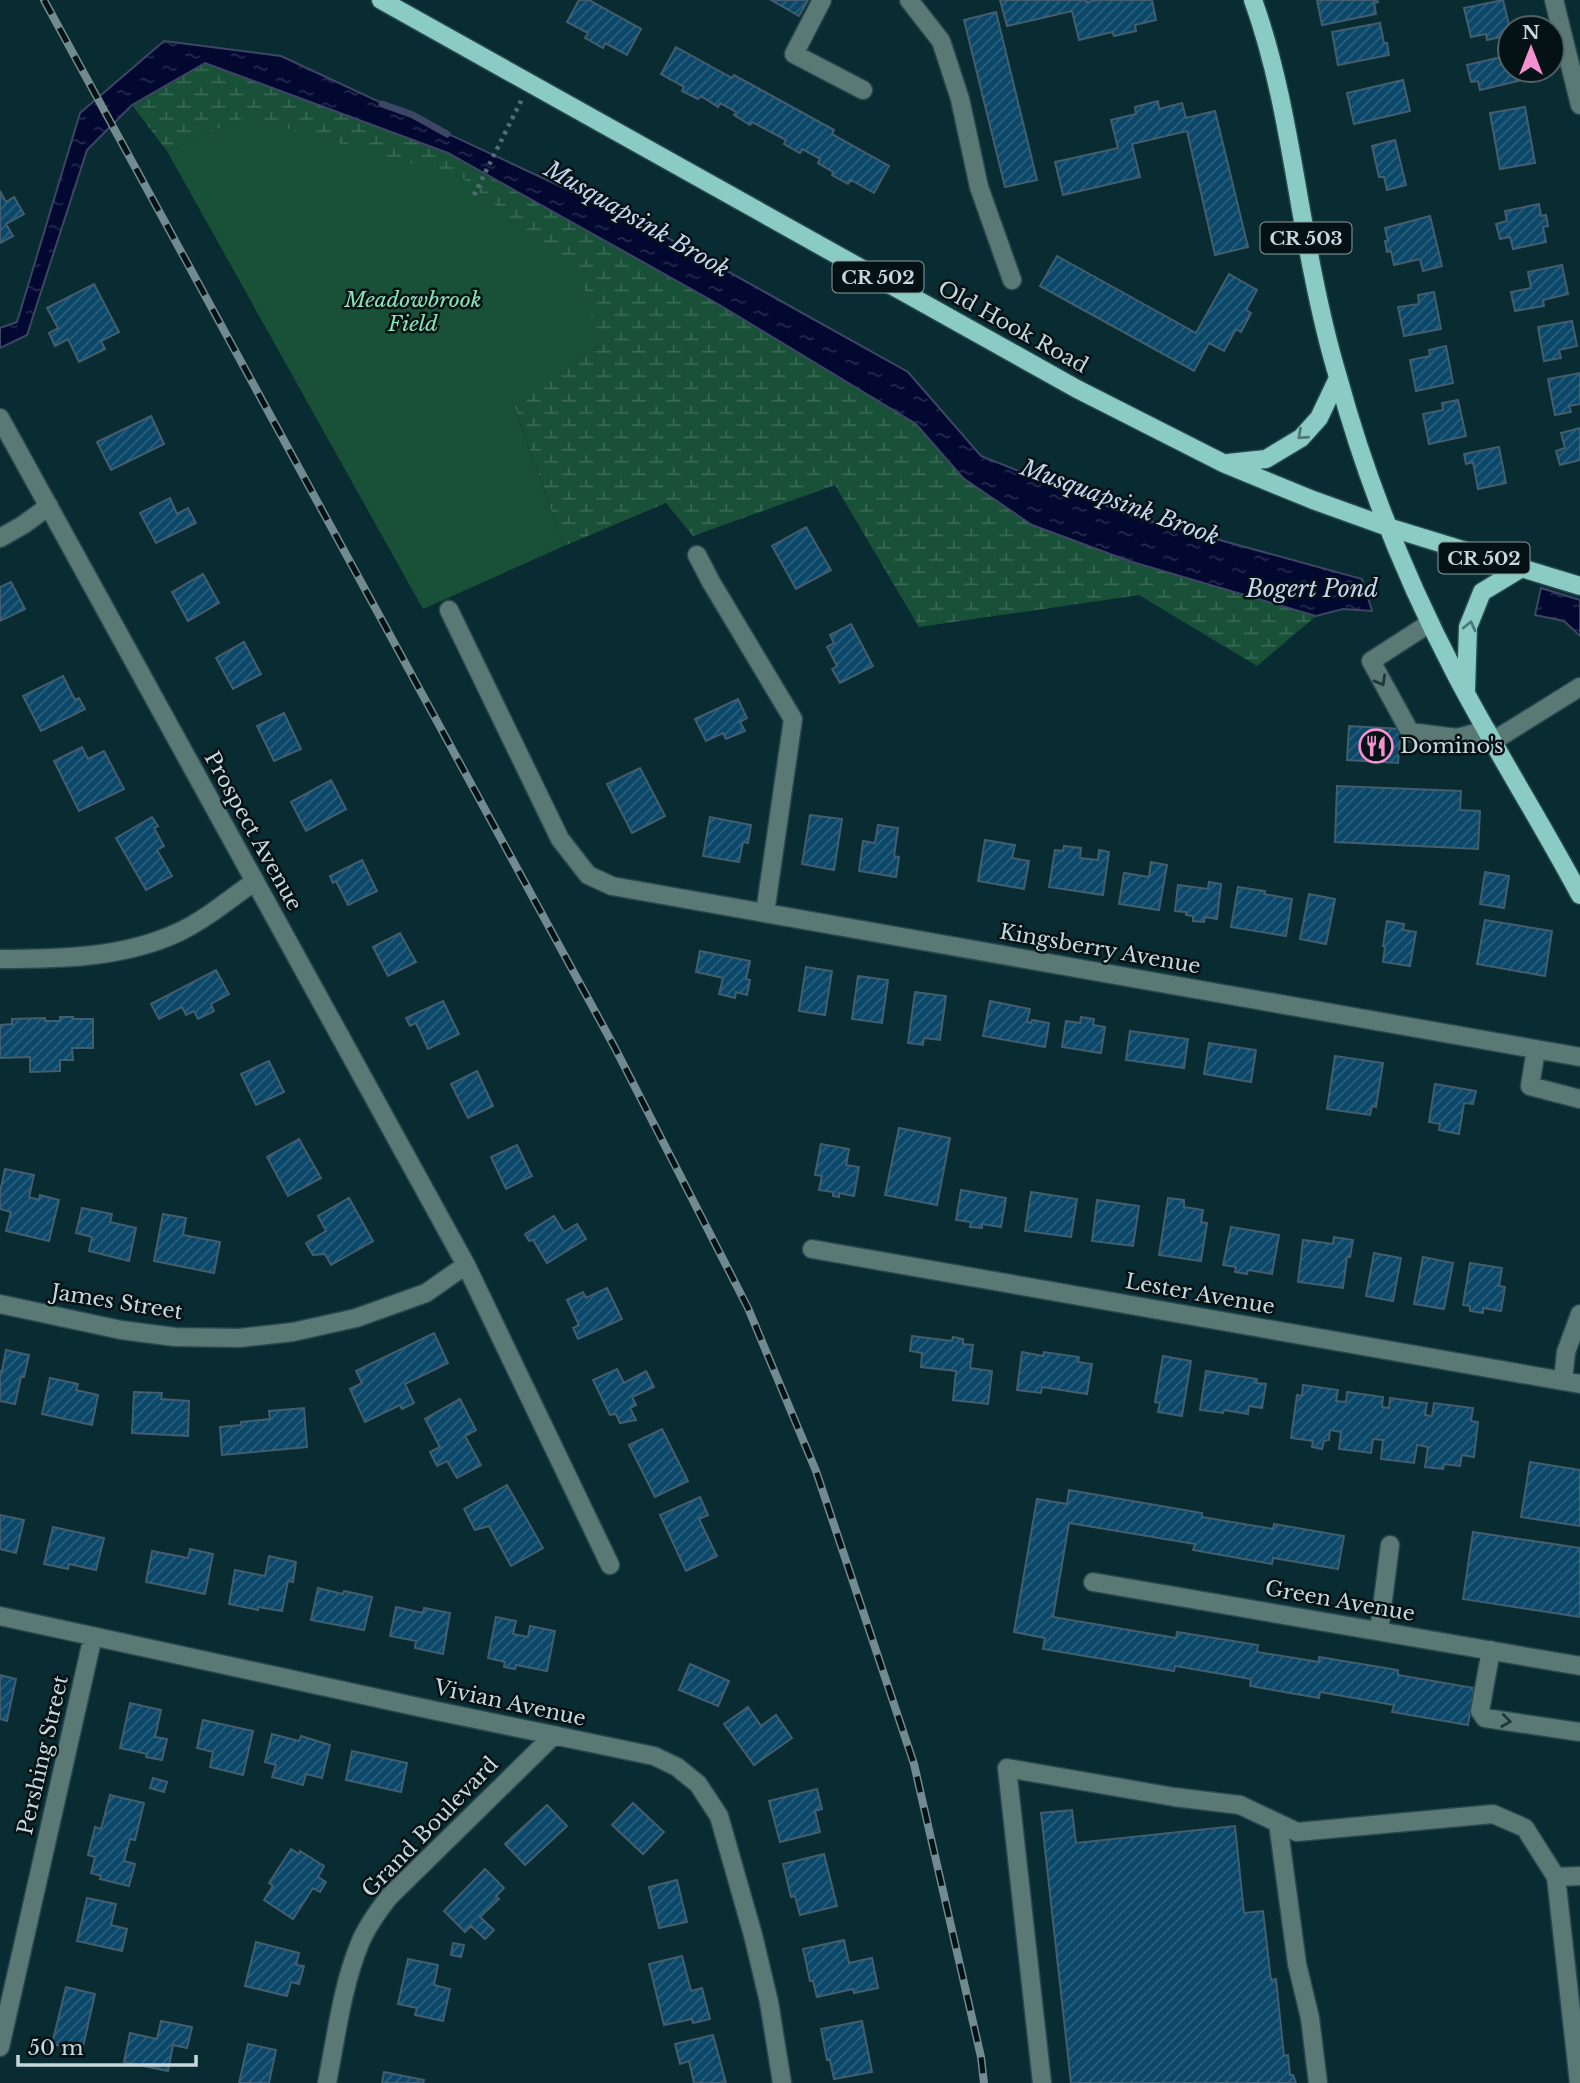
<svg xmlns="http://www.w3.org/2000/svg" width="1580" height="2083" viewBox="0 0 1580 2083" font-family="'Libre Baskerville',serif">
<defs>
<pattern id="wetland-marsh" width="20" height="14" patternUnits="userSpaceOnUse" patternTransform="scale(1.75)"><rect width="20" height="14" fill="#195138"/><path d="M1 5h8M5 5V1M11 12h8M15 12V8" fill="none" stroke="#396954"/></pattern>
<pattern id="water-ripples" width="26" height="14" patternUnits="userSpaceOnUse" patternTransform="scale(1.75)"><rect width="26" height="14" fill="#020830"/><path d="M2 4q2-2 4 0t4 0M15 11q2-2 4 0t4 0" fill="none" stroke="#252b4d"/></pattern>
<pattern id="building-hatch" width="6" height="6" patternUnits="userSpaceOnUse" patternTransform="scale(1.75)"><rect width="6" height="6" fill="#0a4768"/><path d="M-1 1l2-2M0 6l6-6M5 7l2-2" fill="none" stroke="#2c617d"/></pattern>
</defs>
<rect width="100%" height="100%" fill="#092c33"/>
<path fill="url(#wetland-marsh)" d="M205,63L448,153L718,304L916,424L963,478L1032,525L1129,561L1316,616L1257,666L1139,595L919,627L835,485L693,536L666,503L564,546L514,405L599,346L247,117L167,151L132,105Z"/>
<path fill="#195138" d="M247,117L463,178L582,278L599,346L514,406L564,546L423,609L167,151Z"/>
<path fill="url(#water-ripples)" stroke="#3d4664" stroke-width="2" d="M164,41L281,56L650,228L908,372L981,456L1132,516L1362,579L1372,611L1343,609L1316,616L1129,561L1032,525L963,478L916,424L718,304L448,153L205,63L132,105L87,150L27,335L0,348V328L17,322L80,113Z
M1541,588L1580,600V636L1564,621L1535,615Z"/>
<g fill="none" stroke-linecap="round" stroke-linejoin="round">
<path stroke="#3d4664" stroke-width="7" d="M382,104L413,115L447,134"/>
</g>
<path fill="url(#building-hatch)" stroke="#445d6e" stroke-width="2" d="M579,0H589L641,29L627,55L605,43L603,48L585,38L588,33L567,22Z
M771,0H808L799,16Z
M1000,0H1086V2L1097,0H1152L1156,20L1135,25L1136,31L1114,36L1112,32L1079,40L1072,11L1007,26Z
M1317,0H1377L1378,2L1374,3L1376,14L1322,25Z
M1503,0L1509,25H1512L1513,28H1510V35L1487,40L1486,34L1471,37L1464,8Z
M996,12L1037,180L1005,187L964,20Z
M1380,23L1384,43H1387L1389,55L1338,65L1332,32Z
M676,47L732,78L734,75L834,130L832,134L889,166L874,193L851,180L848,184L832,175L833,172L818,163L820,159L802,149L800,153L784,144L786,140L752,122L750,125L734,115L736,112L720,103L718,107L701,96L698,99L682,91L684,87L661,74Z
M1510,55V70H1519L1522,80L1480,90L1478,81L1471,82L1467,65Z
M1403,80L1410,111L1354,124L1347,93Z
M1158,101L1159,109L1182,103L1186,118L1215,111L1248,247L1215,255L1187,131L1132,144L1140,177L1063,195L1055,162L1118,148L1111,120L1136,114L1135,107Z
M1525,107L1535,163L1500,169L1490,113Z
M1395,140L1406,185L1387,190L1384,177H1379L1372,146Z
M0,191L6,202L14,197L24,214L6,224L13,236L0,243Z
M1539,204L1541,216L1546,215L1548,226L1543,227L1546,242L1513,249L1510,237L1500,239L1496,224L1507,221L1505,211Z
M1430,216L1442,266L1423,271L1420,259L1394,265L1391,251L1387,252L1385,241H1388L1385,228Z
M1057,256L1196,333L1229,274L1257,290L1246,310L1251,313L1241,332L1236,329L1224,351L1209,343L1194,371L1040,286Z
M1562,265L1568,294L1543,300L1544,306L1515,311L1511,292L1531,288L1528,272Z
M94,284L119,332L101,341L105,349L79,362L68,339L55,346L49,333L58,328L47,308Z
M1434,292L1441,329L1404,336L1398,307L1419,304L1418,295Z
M1572,321L1577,346L1559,350L1561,358L1544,361L1538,327Z
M1446,346L1453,383L1416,391L1410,360L1430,356L1429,350Z
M1580,373V404L1569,406L1571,412L1555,415L1548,379Z
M1458,400L1466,436L1429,444L1423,414L1443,410L1442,403Z
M151,416L164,444L111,470L97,442Z
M1580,428V460L1560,465L1556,451L1565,448L1561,433Z
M1499,447L1506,483L1478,489L1473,462L1466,464L1464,454Z
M170,498L177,514L188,508L196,523L156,543L140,513Z
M806,527L831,570L796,589L772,546Z
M203,574L219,603L188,621L172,592Z
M11,582L25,609L0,621V587Z
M851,624L873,666L840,683L832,669L837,666L827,647L834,643L830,635Z
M244,642L261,674L233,689L216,658Z
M63,676L75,700L79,698L85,709L41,731L23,696Z
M738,699L747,718L740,722L745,731L726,739L723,733L706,741L695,719Z
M284,713L301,749L274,761L257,726Z
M1349,726L1401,729L1398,763L1347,760Z
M82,747L88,759L104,751L124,789L79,811L54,761Z
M640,768L665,816L632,833L607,784Z
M331,780L346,809L306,831L291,802Z
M1337,786L1461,791L1460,810L1480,811L1478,849L1335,842Z
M810,815L842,819L834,870L802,864Z
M152,817L158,826L154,828L164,846L157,850L172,876L146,890L116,838Z
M710,817L751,825L748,843L743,842L739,862L703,856Z
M878,825L898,828L894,856L899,857L896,877L859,871L863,841L875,843Z
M985,840L1015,845L1012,858L1029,861L1024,889L978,881Z
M1064,846L1081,848L1080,858L1098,860L1099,850L1109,852L1103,895L1049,887L1055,850L1063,851Z
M362,860L377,891L348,905L336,881L333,883L330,876Z
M1151,862L1167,865L1159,910L1119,904L1124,873L1149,877Z
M1485,872L1509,876L1504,908L1480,904Z
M1209,882L1221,884L1217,919L1205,917L1204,922L1193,921V916L1186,915V912L1175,911L1178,885L1208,889Z
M1238,887L1265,891L1264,894L1292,899L1286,936L1231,927Z
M1309,894L1335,899L1326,944L1300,939Z
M1485,920L1552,931L1545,976L1477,964Z
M1387,921L1404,924L1403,930L1416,932L1410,966L1383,962L1385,947L1383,946Z
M400,933L416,962L388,976L373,947Z
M700,951L750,961L746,979L750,980L747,995L736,992L735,998L719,994L723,978L696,972Z
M806,967L832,971L825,1015L799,1011Z
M216,970L229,994L211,1004L214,1011L198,1019L194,1011L186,1015L182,1007L159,1019L151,1004Z
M858,976L888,980L882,1023L852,1019Z
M915,992L946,996L940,1040L924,1038L923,1045L908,1043Z
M443,1001L459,1034L428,1049L416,1023L410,1026L406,1018Z
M990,1001L1030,1009L1027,1022L1031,1023L1032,1020L1049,1023L1045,1047L983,1036Z
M60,1017H73V1019H93V1048H72L73,1060H60V1071L30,1072V1057L0,1058V1025L12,1024V1019L45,1018V1021H60Z
M1081,1017L1094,1019L1093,1025L1105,1027L1101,1053L1062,1047L1066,1021L1080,1023Z
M1130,1031L1188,1039L1184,1068L1126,1060Z
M1209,1043L1256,1050L1251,1082L1204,1074Z
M1335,1056L1383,1063L1376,1107L1372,1106L1370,1115L1327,1109Z
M269,1061L284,1092L256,1105L241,1074Z
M477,1071L493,1106L468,1118L451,1084Z
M1435,1084L1476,1091L1473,1104L1464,1103L1459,1134L1439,1130L1440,1124L1429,1122Z
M899,1128L950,1138L937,1205L885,1195Z
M299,1139L321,1178L288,1196L267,1157Z
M821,1144L849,1149L846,1165L859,1167L854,1196L839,1193V1197L833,1196V1192L819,1190L822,1176L815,1175Z
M517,1145L532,1176L506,1189L491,1157Z
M5,1169L34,1175L29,1197L39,1200L40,1195L59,1200L49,1241L6,1231L11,1212L0,1209V1192Z
M961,1190L1006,1198L1001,1227L982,1224V1228L970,1227L971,1222L956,1220Z
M1031,1192L1077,1199L1071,1237L1025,1231Z
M349,1198L373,1241L331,1265L325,1254L313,1255L306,1243L326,1231L318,1216Z
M1168,1198L1184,1200V1207L1203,1210L1201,1222L1207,1223L1201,1261L1159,1255Z
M1097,1200L1139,1206L1133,1246L1092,1241Z
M82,1208L112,1214L110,1222L136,1228L129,1261L89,1251L92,1237L76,1233Z
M163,1214L186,1218L183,1235L220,1242L214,1273L154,1261Z
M554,1216L564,1232L577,1224L586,1239L547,1263L533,1240L529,1241L525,1234Z
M1231,1227L1279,1235L1272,1274L1248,1270L1247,1274L1235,1272L1236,1267L1223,1265Z
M1334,1237L1353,1240L1350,1257H1347L1343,1288L1298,1282L1303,1240L1333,1244Z
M1374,1253L1401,1258L1393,1301L1366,1296Z
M1423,1257L1453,1263L1444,1309L1414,1304Z
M1470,1263L1502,1268L1499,1286L1505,1287L1501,1311L1483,1308V1313L1470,1311V1306L1463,1305Z
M607,1288L622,1319L578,1339L573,1328L579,1325L567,1300L583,1292L586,1298Z
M434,1333L448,1363L405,1384L414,1403L402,1409L400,1405L365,1422L350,1389L362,1383L356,1371Z
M912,1336L952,1341L953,1337L963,1339V1344L973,1345L970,1368L992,1371L988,1404L953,1400L956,1371L921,1367L922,1353L910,1351Z
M6,1350L29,1355L24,1377H21L15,1404L0,1401V1371H2Z
M1022,1352L1043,1356L1044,1352L1079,1357L1078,1362L1092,1364L1087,1394L1042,1387L1041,1393L1017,1390Z
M1163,1356L1191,1361L1182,1416L1158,1412L1160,1403L1155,1402Z
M617,1369L624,1383L646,1371L654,1387L632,1397L636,1405L630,1408L636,1420L620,1423L616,1414L610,1415L593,1380Z
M1206,1371L1257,1379L1256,1383L1266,1384L1262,1408L1249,1406L1248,1414L1224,1410L1223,1413L1200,1410Z
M50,1378L78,1384L76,1390L98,1395L92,1425L42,1414Z
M1303,1385L1338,1390L1336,1401L1346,1402L1347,1392L1383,1397L1382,1407L1389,1408L1390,1398L1427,1403L1425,1415L1432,1416L1434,1403L1473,1408L1471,1421L1478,1422L1474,1457L1462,1455L1460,1466L1444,1464L1443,1469L1425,1467L1428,1447L1417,1445L1414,1463L1381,1459L1383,1440L1373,1439L1371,1453L1339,1449L1341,1432L1330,1430L1329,1440L1324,1441L1322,1449L1312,1447L1313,1441L1291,1438L1297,1395L1302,1396Z
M134,1392L162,1393L161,1399L189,1401L188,1436L132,1433Z
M460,1399L476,1430L465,1436L481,1465L457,1478L447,1461L437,1466L430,1452L440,1447L425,1419Z
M304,1408L307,1447L222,1455L220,1427L241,1425V1422L270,1419L269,1411Z
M662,1429L688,1481L655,1497L629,1445Z
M1530,1462L1580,1470V1526L1521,1517Z
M507,1485L543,1548L511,1566L489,1526L475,1530L464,1509Z
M1069,1490L1202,1513V1517L1273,1529L1274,1524L1344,1536L1338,1569L1273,1558L1272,1564L1193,1550L1195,1544L1069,1523L1053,1617L1176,1638L1177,1632L1258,1645L1257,1652L1319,1662V1657L1398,1670V1675L1474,1688L1468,1725L1392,1712L1394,1705L1320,1692L1319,1698L1250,1686L1251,1679L1175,1666L1174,1671L1043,1649L1045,1638L1014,1632L1037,1499L1067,1504Z
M700,1497L708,1515L699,1519L717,1556L686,1571L660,1515Z
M0,1515L24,1520L16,1553L0,1549Z
M53,1527L104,1538L96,1570L69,1564L68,1569L44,1564Z
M1473,1532L1580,1548V1617L1463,1599Z
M190,1549L213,1554L205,1594L146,1582L152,1551L188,1558Z
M269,1556L296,1562L293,1582L288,1581L282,1611L258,1607V1610L229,1604L235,1570L265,1576Z
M318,1588L343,1594L344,1591L372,1597L364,1630L311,1620Z
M396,1607L423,1613L424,1608L450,1613L443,1654L415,1648L416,1641L390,1636Z
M496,1617L516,1621L513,1634L528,1637L530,1626L555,1631L547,1671L516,1665L515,1669L504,1667L505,1662L488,1658Z
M690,1664L729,1681L718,1706L679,1690Z
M0,1675L16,1679L7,1721L0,1719Z
M130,1703L161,1710L155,1737L167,1739L162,1760L146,1757L147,1754L120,1748Z
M748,1707L761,1726L776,1715L792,1738L754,1765L724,1724Z
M203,1720L253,1731L243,1775L210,1767L213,1752L197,1748Z
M272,1734L299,1741L301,1736L330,1745L322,1778L306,1774L303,1785L272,1777L276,1765L265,1762Z
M352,1751L407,1763L401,1792L346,1780Z
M153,1778L167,1782L164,1792L150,1788Z
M817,1789L822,1809L815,1811L820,1832L780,1842L769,1801Z
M110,1795L144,1803L135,1840L130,1839L124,1861L135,1864L129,1886L100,1879L101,1876L91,1873L95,1857L88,1855L95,1827L101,1829Z
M633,1803L664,1832L643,1854L612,1825Z
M547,1805L567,1826L525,1865L505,1844Z
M1072,1810L1076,1843L1235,1826L1244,1913L1263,1911L1271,1980L1276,1979L1284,2056L1288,2055L1290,2075H1293L1296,2083H1071L1041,1813Z
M291,1849L299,1854L300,1851L324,1866L318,1877L326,1882L320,1892L313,1888L293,1919L264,1900L273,1886L269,1883Z
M824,1854L837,1906L800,1915L795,1896L791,1897L783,1864Z
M485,1869L504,1888L496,1896L499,1899L480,1917L494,1930L485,1939L471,1926L465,1932L444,1911Z
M677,1880L687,1922L659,1928L649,1887Z
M87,1898L116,1904L111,1925L127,1929L122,1951L77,1941Z
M844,1940L849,1963L872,1958L878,1988L854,1993L853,1989L817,1997L813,1981H810L803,1949Z
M256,1942L299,1953L296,1965L304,1966L299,1984L291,1982L287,1996L245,1986Z
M453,1943L464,1945L461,1957L451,1955Z
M682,1956L691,1991L702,1988L710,2019L693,2023L692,2019L664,2025L649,1964Z
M408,1959L438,1965L434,1985L450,1989L443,2021L415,2015L417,2008L398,2004Z
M66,1987L95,1994L82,2051L52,2044Z
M161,2021L192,2027L187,2048L173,2045L168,2071L124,2062L130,2033L157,2039Z
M862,2021L872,2072L834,2079L830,2060H827L821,2029Z
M713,2035L726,2083H694L689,2061L680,2064L675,2044Z
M248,2044L276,2050L269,2083H239Z
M384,2072L424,2080L423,2083H382Z"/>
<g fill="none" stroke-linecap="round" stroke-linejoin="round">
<defs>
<path id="minor" d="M822,0L794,54L863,90
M909,0L941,41L960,99L979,187L1012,280
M1554,0L1580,105
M0,418L466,1265L610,1565
M0,538L23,525L49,506
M697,555L711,582L793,719L765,913
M449,610L560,839L588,875L612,886L1580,1057
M1430,623L1371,661L1410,732L1457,738L1487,730
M1493,741L1580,687
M0,959C60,959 124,958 179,932C206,919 230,899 255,881
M1536,1049L1530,1086L1580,1099
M812,1249L1580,1384
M0,1304L121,1330L175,1337L239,1338L293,1332L356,1318L426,1293L466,1265
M1563,1381L1566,1352L1580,1314
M1093,1582L1580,1666
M0,1616L432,1710L654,1756L677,1767L698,1784L719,1816L753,1935L769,2002L782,2083
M1379,1631L1390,1545
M1491,1650L1480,1711L1485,1718L1580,1732
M1278,1823L1297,1964L1310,2018L1318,2083
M1556,1877L1579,2083
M0,2047L93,1636
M327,2083C336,2038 342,1986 360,1943C367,1926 378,1911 389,1897L554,1735
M1042,2083L1007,1768L1174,1797L1240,1805L1297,1832L1493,1814L1525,1828L1556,1877L1580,1876"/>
<path id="major" d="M381,0L1077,389L1225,464L1313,500L1388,527L1580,586
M1253,0C1285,89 1294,182 1313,274C1320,309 1328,344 1338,377C1366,480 1406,579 1455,673C1494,748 1540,820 1580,895
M1228,463L1266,459L1301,438L1319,418L1338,378
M1466,691L1468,627L1482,592L1520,569"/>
</defs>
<use href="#minor" stroke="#27484e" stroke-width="21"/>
<use href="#major" stroke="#27484e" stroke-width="21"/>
<path stroke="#526e74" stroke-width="4.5" stroke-dasharray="3.5 5" stroke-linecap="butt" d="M474,195L522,99"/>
<use href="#minor" stroke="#5a7975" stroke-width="18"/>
<use href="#major" stroke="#8accc4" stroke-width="18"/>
<defs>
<path id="rail" d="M44,0L615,1048L748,1308L816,1471L914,1764L981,2057L984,2083"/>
</defs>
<use href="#rail" stroke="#728b90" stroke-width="8"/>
<use href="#rail" stroke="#051215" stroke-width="5" stroke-dasharray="16" stroke-linecap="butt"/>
</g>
<defs><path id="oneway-chevron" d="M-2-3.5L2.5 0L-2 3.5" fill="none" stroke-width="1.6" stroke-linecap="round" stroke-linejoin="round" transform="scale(1.75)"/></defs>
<g stroke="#4e7875">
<use href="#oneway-chevron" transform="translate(1302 435) rotate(138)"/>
<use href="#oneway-chevron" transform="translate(1470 626) rotate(-77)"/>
</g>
<g stroke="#233637">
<use href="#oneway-chevron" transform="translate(1381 681) rotate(61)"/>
<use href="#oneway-chevron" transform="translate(1506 1721) rotate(8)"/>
</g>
<defs>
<symbol id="restaurant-ring" viewBox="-11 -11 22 22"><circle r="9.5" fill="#051215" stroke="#f790ce" stroke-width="1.5"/><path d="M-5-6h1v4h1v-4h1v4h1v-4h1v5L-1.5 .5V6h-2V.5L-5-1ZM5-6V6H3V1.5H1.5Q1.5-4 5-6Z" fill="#f790ce"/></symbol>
</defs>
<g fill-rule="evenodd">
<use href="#restaurant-ring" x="1357" y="727" width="38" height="38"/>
</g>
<g text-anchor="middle" stroke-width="5" stroke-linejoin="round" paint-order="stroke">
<g fill="#051215" stroke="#8c9da0" stroke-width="2">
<rect x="1260.5" y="222.5" width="91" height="31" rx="5"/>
<rect x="832.5" y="261.5" width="91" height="31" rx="5"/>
<rect x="1438.5" y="542.5" width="91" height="31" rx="5"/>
</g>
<g font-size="19" font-weight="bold" fill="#c6d8dc">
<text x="1306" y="245">CR 503</text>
<text x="878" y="284">CR 502</text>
<text x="1484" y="565">CR 502</text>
</g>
<g font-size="21" font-style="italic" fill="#89e3b5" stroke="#051215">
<text x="413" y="307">Meadowbrook<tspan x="413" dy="24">Field</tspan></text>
</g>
<g font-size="21" fill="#c6d8dc" stroke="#051215">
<text transform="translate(1013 327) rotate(29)" y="7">Old Hook Road</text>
<text transform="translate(253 831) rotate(61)" y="7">Prospect Avenue</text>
<text transform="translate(1100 949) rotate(10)" y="7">Kingsberry Avenue</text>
<text transform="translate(1200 1294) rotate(10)" y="7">Lester Avenue</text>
<text transform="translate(117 1302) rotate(9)" y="7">James Street</text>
<text transform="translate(1340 1601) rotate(10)" y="7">Green Avenue</text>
<text transform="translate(510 1703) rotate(12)" y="7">Vivian Avenue</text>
<text transform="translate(43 1755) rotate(-77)" y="7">Pershing Street</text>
<text transform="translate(430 1827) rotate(-46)" y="7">Grand Boulevard</text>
</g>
<g font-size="21" fill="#c6d8dc" stroke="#051215" text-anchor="start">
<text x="1400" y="753">Domino's</text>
</g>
<g font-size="23" font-style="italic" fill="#c6d4f2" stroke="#051215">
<text transform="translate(637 219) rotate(30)" y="8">Musquapsink Brook</text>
<text transform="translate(1120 502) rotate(20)" y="8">Musquapsink Brook</text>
<text x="1312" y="597">Bogert Pond</text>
</g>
</g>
<g transform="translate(1531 49)"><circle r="33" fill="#051215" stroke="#526165" stroke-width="2"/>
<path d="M0-5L12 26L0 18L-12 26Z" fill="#f790ce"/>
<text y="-10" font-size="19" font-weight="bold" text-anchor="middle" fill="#c6d8dc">N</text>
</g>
<path d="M18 2055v10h178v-10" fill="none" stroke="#c6d8dc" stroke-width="3.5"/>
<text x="28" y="2055" font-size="21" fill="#c6d8dc" stroke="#051215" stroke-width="5" paint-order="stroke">50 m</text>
</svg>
